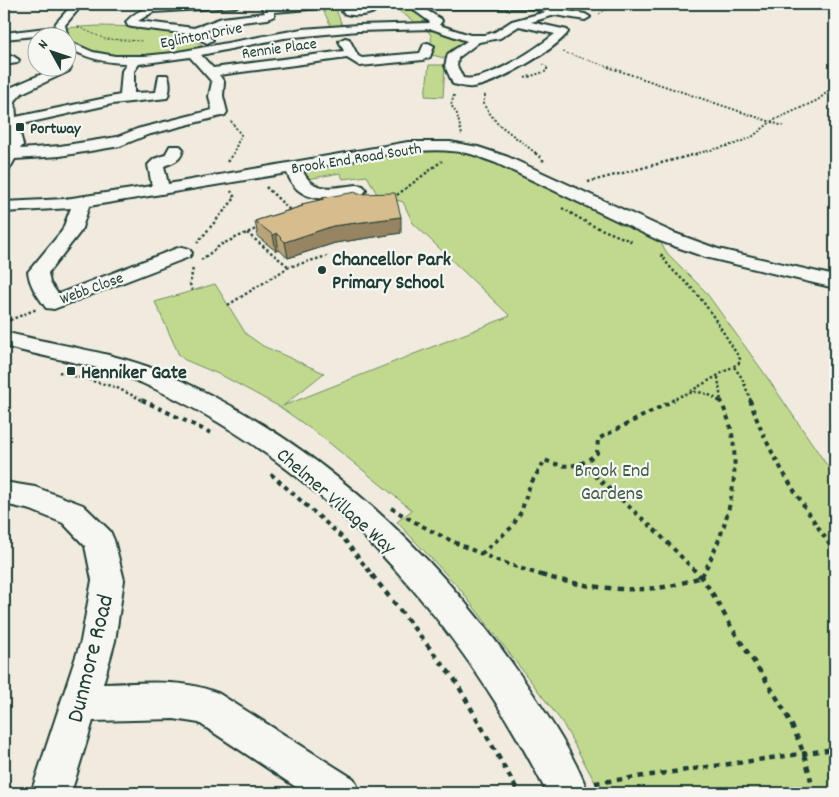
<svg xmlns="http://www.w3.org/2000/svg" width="839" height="797" viewBox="0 0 839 797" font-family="Dekko,sans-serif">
<rect width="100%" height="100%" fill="#f0ebde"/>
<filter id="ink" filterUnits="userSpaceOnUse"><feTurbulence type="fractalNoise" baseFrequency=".02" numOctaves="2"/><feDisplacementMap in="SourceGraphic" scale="10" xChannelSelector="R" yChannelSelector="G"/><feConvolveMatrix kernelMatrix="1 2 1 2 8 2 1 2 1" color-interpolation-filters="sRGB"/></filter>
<g filter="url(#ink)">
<path fill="#c1d98f" stroke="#708b62" d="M320,4H334L343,28H332Z
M389,4H431L417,8L413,12L430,21L424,25H419Z
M99,26C135,27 171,25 201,44V49C163,55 126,61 89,51C81,49 73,48 68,42V38L62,28Z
M426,29C441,29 454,38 469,41L448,59L432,55L431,35Z
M429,65H445L443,97L425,96Z
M430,150L461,153L497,163L660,242L668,254L705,291L762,370L835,477V793H601L562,722L460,589L397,522L412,510L322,437L280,407L223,376L185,360L179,355L155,302L215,284L246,334L263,346L324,373L283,406L510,316L413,223L403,202L377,194L367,176L343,179L340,173L308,179L303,175L311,169L321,166L398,152Z"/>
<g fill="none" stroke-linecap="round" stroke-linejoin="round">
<defs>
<path id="minor" d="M73,4H83L65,25L68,38H56V34L4,39V33L55,27L56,23Z
M190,4H240L235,7L153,12L138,21L194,28L222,18L265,13L260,4H270L272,6L298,4L326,5L321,8L274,12V16L268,19L224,24L202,32L213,40L207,43L189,34L132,27L128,26L126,22C142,3 167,5 190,4Z
M365,4H388L386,6L374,8L375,11C369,16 348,17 342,12L347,9L365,8Z
M424,4H543L556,9L585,14L590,17L585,20L555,15L531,22L567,30L568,32C555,50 495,85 472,87C466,88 459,85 453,84L445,66L448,54L467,41L432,29L358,31L284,38L201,55L213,68L344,51L339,41L345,38L349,39L358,56L362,58L420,53L424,44L428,43L434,46L430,57L423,60L360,66L347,58L219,75L224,82L223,96L227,112L225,115L147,135L120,146L60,156L15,159L10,168L4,170V150L7,145L4,128V97L12,87L56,68H68V65L71,68L69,71L22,93L15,101L16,117L120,95L122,71L127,63C105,63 87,58 68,48V41L93,52L115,56H144L173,53L302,29L358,25L429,23L430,22L415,11L417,7ZM431,8H531L546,12L512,21L495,32L486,35H470L439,25L442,21L441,19L426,10ZM519,26L555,34C537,48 486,83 463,78L457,66L458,58L479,42L500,38ZM190,57L212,82L209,96L212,110L137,129L117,137L60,146L20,149L23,145L18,125L112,104L167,98C170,93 171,80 167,75H159L156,92L134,93V71L139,64Z
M13,56L19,60L17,63L4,65V57Z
M408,142H450L478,147L508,157L674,233L718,249L835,276V288L705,257L660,241L496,163C488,160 479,157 471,154C421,142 352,162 302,170C314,195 334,187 357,185L363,186L366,190L363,194C345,198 317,203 301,192C294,188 290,180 287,173L89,206L81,231L48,273L50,283L58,294L175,249L182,247L189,249L192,253L189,257L54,309L46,308C38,296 30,287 28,272L62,231L71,208L4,212V202L65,199L152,186L148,165L154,159L165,155L170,146H180L183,149C181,161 174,162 164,166L168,184Z
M4,332C55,345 109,351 159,371C311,434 439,553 529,688C551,721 575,756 588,793H547C459,619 323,462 142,383C98,364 49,359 4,346Z
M4,482L35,487L83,505L110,531L114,540L124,580L115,641L103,684C141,683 182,678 218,693L354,779L360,793H305L199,723L174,719L93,721L71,793H31L81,641L92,580L85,546L63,523L31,510L4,504Z"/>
</defs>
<use href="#minor" stroke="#1f3d34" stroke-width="4"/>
<path stroke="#1f3d34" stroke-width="1" stroke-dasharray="2 2" stroke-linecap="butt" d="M599,14L615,4
M78,27L105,39L143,41
M563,52L612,68
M543,64L548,68"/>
<path stroke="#1f3d34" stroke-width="2" stroke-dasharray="2 2" stroke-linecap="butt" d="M608,67L783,126
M525,78L547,71V67
M454,95L451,105L457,114L462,135
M485,95L483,104L497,123L537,154
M231,121L241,135L233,154
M695,154L735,144L752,137L772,121L818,100L835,85"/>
<path stroke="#1f3d34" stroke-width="2.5" stroke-dasharray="2.5 2.5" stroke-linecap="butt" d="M535,153L543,159V163
M227,162L234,153
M588,182L700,153
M266,187L292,212
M393,198L442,161
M562,208L591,225L633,242
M247,233L289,267
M197,243L235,198L231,191
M661,254C670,271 685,280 697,294C713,314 726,337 740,359L739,363L691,391
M201,260L222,244L258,228
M192,291L190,284L193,268
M228,305L289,267L327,256
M4,318L13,321
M10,320L37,309
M734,367L742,378L751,401
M59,372L115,387L144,401
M718,377L721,401
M671,401C692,390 699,388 720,401"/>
<path stroke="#1f3d34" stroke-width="4" stroke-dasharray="4.5 4.5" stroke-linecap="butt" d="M142,400L213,434
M718,400L720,401
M750,400C767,455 804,505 835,553
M581,463L657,532L700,576
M271,474L343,538L373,576
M391,508C440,538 490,560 545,576
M481,554L512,527L521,512L530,485L545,460C565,469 580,468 597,453L598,439L674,400
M702,576C726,531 742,480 731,429C729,419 724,410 721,400"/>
<path stroke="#1f3d34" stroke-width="4.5" stroke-dasharray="5.5 5.5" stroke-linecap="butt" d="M372,575L455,680L519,793
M541,575C579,586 625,593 664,587C676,585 689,581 701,577L702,575
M699,575C714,592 723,614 735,633C769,686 804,730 813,793
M595,783L835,749"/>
<use href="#minor" fill="#f6f6f2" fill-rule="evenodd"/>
</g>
<path fill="#b9a379" stroke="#1f3d34" d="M357,194L401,233L335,243L288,258L279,250L276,251L258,237L255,221L302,206V204L323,200L322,198Z"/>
<path fill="#968463" stroke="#1f3d34" d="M401,217V233L335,243L288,258L285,242L333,226Z
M276,233L279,250L276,251L273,235Z"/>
<path fill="#d7bd8d" stroke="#1f3d34" d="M356,192L357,194L395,193L401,217L333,226L285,242L276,233L273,235L255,221L303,206L302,204L324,199L322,198Z"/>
</g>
<g fill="#1f3d34" stroke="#f6f6f2" stroke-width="2">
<rect x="15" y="122" width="10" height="10" rx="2.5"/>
<circle cx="322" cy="270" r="5"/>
<rect x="66" y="366" width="10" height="10" rx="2.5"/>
</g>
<g text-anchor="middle" stroke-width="4.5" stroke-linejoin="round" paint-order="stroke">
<g font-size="16" fill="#1f3d34" stroke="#f6f6f2">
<text transform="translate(201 34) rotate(-11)" y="6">Eglinton Drive</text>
<text transform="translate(279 47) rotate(-8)" y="6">Rennie Place</text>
<text transform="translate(356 157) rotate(-9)" y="6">Brook End Road South</text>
<text transform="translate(91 287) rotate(-20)" y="6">Webb Close</text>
</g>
<g font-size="16" font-weight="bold" fill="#1f3d34" stroke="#f6f6f2" text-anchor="start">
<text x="30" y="133">Portway</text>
</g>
<g font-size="20" font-weight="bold" fill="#1f3d34" stroke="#f6f6f2" text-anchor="start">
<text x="332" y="265">Chancellor Park<tspan x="332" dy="23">Primary School</tspan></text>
<text x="81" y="378">Henniker Gate</text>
</g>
<g font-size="20" fill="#3f5c46" stroke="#f6f6f2">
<text x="612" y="476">Brook End<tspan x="612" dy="23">Gardens</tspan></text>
</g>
<g font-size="20" fill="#1f3d34" stroke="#f6f6f2">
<text transform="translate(337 500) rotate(41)" y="7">Chelmer Village Way</text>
</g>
<g font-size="24" fill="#1f3d34" stroke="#f6f6f2">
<text transform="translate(89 658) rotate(-76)" y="8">Dunmore Road</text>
</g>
</g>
<rect width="839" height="797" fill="none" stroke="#f6f6f2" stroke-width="20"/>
<rect x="10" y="10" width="819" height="777" fill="none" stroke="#1f3d34" stroke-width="2" filter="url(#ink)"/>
<g transform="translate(52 52) rotate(310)"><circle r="24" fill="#f6f6f2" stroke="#a0aca6"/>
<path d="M0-4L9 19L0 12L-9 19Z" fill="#1f3d34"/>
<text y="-8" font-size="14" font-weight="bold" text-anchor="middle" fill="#1f3d34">N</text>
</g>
</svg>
